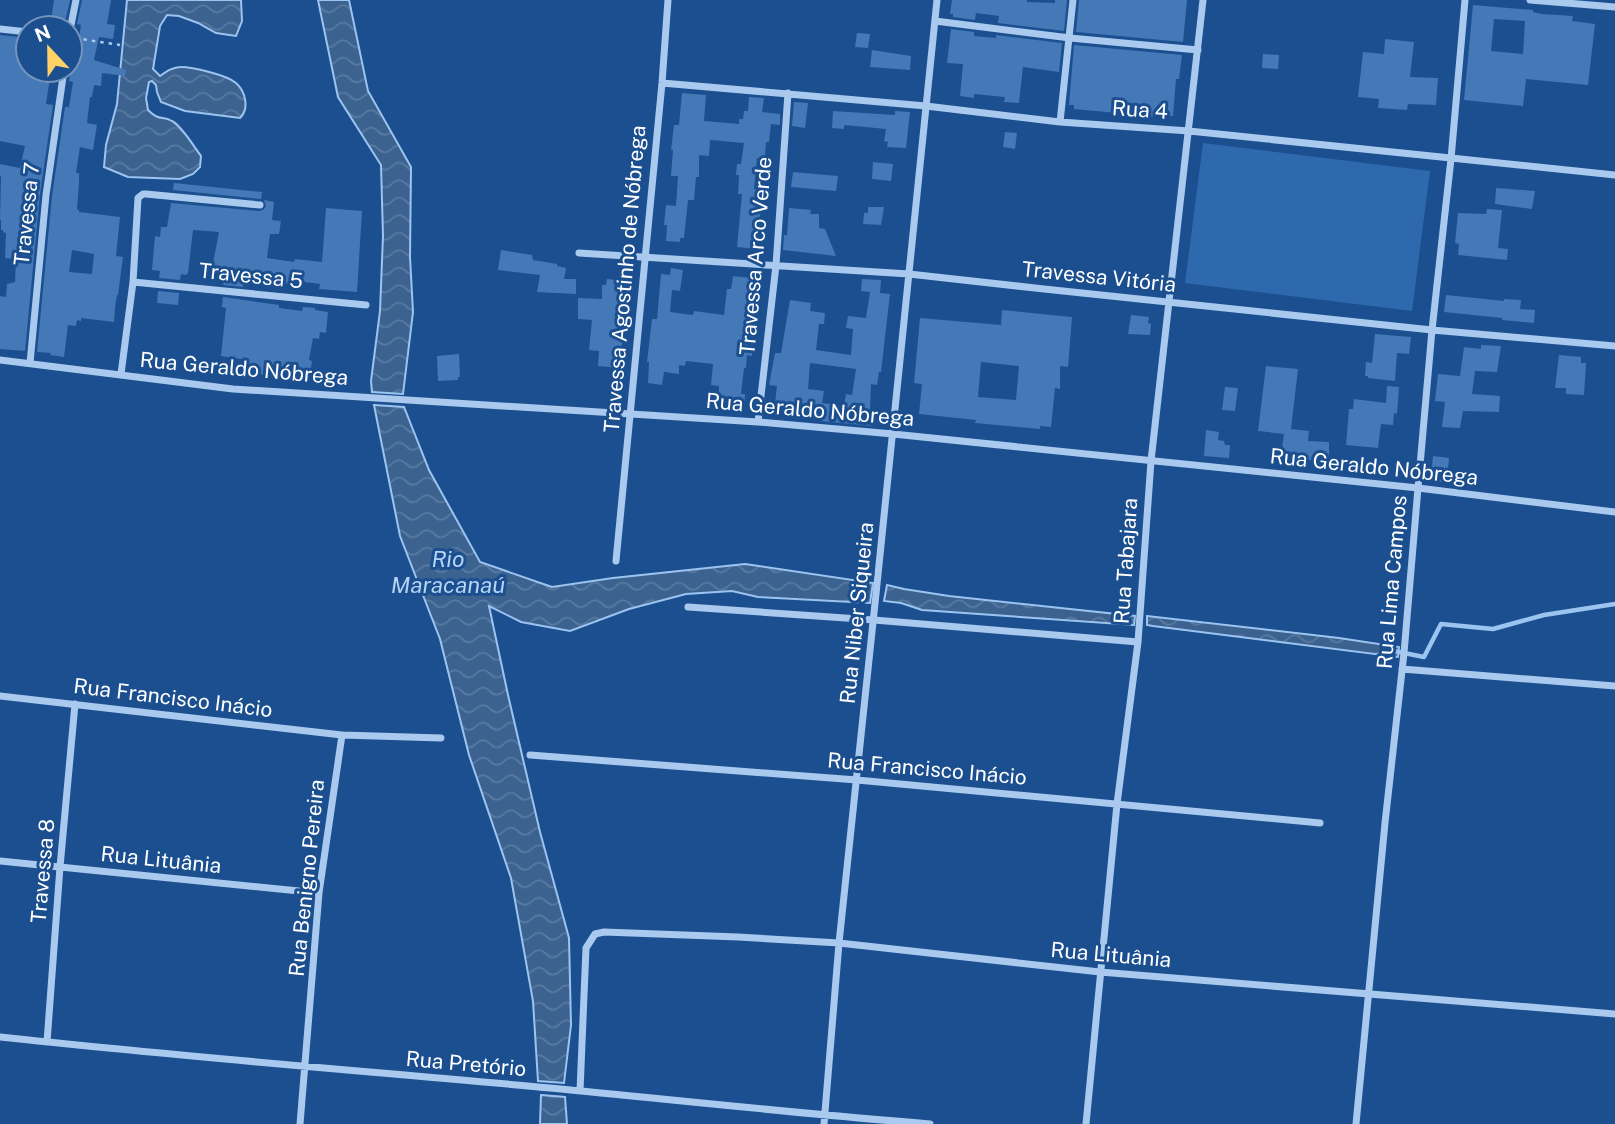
<svg xmlns="http://www.w3.org/2000/svg" width="1615" height="1124" viewBox="0 0 1615 1124" font-family="'Public Sans',sans-serif">
<defs>
<pattern id="water-waves" width="16" height="10" patternUnits="userSpaceOnUse" patternTransform="scale(1.75)"><rect width="16" height="10" fill="#3c6290"/><path d="M0 5q4-4 8 0t8 0" fill="none" stroke="#597aa1"/></pattern>
</defs>
<rect width="100%" height="100%" fill="#1b4f8f"/>
<path fill="#2e69ad" d="M1203,143L1430,171L1412,311L1185,283Z"/>
<path fill="url(#water-waves)" stroke="#9cc4f0" stroke-width="2" d="M127,0H241L242,21L236,36L216,33L198,23L179,16L167,15L160,26L153,69L160,76C167,71 173,67 181,67C192,67 227,75 236,83C245,91 250,108 240,118L185,111L161,102L157,92L156,85L152,81L149,82L146,98L148,110C160,122 162,115 172,121C182,126 194,147 201,156L200,167L193,174L180,179L128,177L104,167L106,145L117,104Z
M318,0H349L368,91L411,167L410,257L413,312L403,394L372,392L371,381L380,311L383,236L381,165L338,97Z
M374,405L404,407L429,470L480,562L552,587L613,578L745,564L873,583L870,603L758,597L732,591L686,594L629,609L570,631L521,622L489,606L508,695L540,832L569,938L571,1025L564,1083L538,1081L533,1001L511,878L469,755L440,639L400,536Z
M887,585L904,589L949,596L1135,616L1134,625L922,610L901,603L884,601Z
M1147,616L1339,638L1399,647L1398,657L1153,626L1147,625Z
M541,1095L565,1097L567,1124H540Z"/>
<g fill="none" stroke-linecap="round" stroke-linejoin="round">
<path stroke="#9cc4f0" stroke-width="4.5" d="M1394,651L1424,657L1441,624L1493,629L1544,615L1615,604"/>
</g>
<path fill="#4478b7" fill-rule="evenodd" d="M54,0H70L65,22L51,20Z
M82,0H111L107,24L115,25L113,39L99,37L94,60L126,70L125,76L102,73L101,86L94,85L92,97H90L87,123L97,125L93,150L80,147L76,173H79V183L77,209L79,210V212L120,217L116,256L123,257L118,295H117L115,308L114,322L81,318V321L77,320L76,326L68,325L64,357L50,355L51,353L37,352L52,196L65,107H69L73,82L69,81L74,50H77L81,25L77,24ZM72,250L94,254L92,274L69,272Z
M952,0H1027V2L1055,3V0H1067L1064,31L998,23L999,16L976,13L975,20L953,17V14H950Z
M1079,0H1187L1183,42L1076,32Z
M1473,5L1533,10V12L1542,14L1573,16L1572,21L1595,24L1588,85L1526,79L1523,106L1464,100ZM1494,19L1525,21L1523,54L1491,51Z
M951,29L974,32V36L996,38V35L1062,43L1059,72L1023,67L1019,103L1004,102L1005,97L974,94V98L960,96L963,64L947,63Z
M857,33L870,34L868,48L855,47Z
M0,35L18,37V40H28V70H58L57,79L50,78L46,104L53,105L40,194L25,351L0,349V296L6,297L7,284L15,282L16,259L5,258L6,233L3,232V230H1V220H0L1,176H0V164L20,168L25,146L0,141Z
M1385,39L1414,42L1410,77L1438,78L1436,105L1408,104L1407,110L1378,108L1379,99L1358,97L1363,52L1384,54Z
M1074,45L1182,55L1179,79H1176L1173,116L1159,115V117L1074,109V105H1069Z
M872,50L911,56L910,70L870,67Z
M1263,54L1279,55L1278,69L1262,68Z
M682,93L706,95L704,121L739,124V119H743L744,111H748L749,97L764,98L762,112L780,114V125L771,124L769,142H766L765,158H757L754,189L764,190L759,222H764L762,235L758,234L756,249L737,247L742,194H738L739,175H736L737,164H741L744,143L710,140L709,156L699,155V177H696L694,200H688L684,238H680V242L666,241L667,225H664L666,205L676,206L678,176H671L673,150H671L674,125H679Z
M794,102L808,103L805,128L792,126Z
M833,111L895,115V111L910,112L906,148L887,147L888,142L884,141L886,129L844,125V129L832,128Z
M1005,132L1017,133L1015,149L1003,147Z
M873,162L893,164L891,181L872,179Z
M793,172L838,176L836,191L791,187Z
M174,183L262,192L261,199L173,190Z
M1496,188L1535,191L1532,209L1495,204Z
M264,200L274,202L272,220L281,221L279,234H270L267,258L294,262L295,259L322,262L326,208L362,211L357,292L319,289L320,284L289,280L288,284L245,277L243,287L223,285L224,276L211,274L219,232L193,230L188,273L186,275L181,274L180,280L159,278L160,271L152,270L155,236L160,237L161,227H167L171,203L259,211L263,210L266,206Z
M868,207H884L881,225L863,224L864,213H868Z
M789,208L811,210L810,214H819V228L825,229L836,256L783,250L784,235H787Z
M1487,209L1502,210L1498,248L1508,249L1507,260L1458,255L1459,244L1455,243L1458,213L1486,214Z
M501,250L532,255L533,260L557,264V266L566,268L564,279H576V294L537,292L540,275L498,270Z
M671,268L683,270L680,291L672,290L670,312L693,315L694,311L724,315L727,289H731L733,276L760,279L758,299H756L750,342L754,343L752,356L747,355L746,368H744L741,394H745L744,408L718,407L719,386L711,385L713,364L686,361L685,366L679,365V374L664,372L662,385L648,383L649,362H647L652,319H657L661,274L670,275Z
M607,279L627,281L620,368L598,366L599,351L589,350L592,320L578,319V298L602,299V285H606Z
M862,279L881,280L880,293L861,291Z
M158,291L179,293L178,305L157,303Z
M870,292L890,294L881,372H879L877,385L871,384L870,410H874V423H872V426L820,421V420L803,418V415L774,412L777,386L769,385L775,353H781L790,300L811,303L810,311L825,313L824,324H819L816,350L851,355L853,329L846,328L848,316L866,318ZM810,363L856,369L852,395L846,394L844,406L822,403L824,391L808,389Z
M1446,295L1504,301V299L1521,300L1520,309L1535,310L1534,323L1502,320V318L1444,312Z
M223,297L279,305V308L302,311L303,307L315,308V310L328,312L326,333L320,332L319,339L313,338L309,360L312,361L309,381L257,374L258,368L245,367L247,360L221,356L226,308L222,307Z
M1002,310L1072,317L1068,367L1060,366V389L1055,388L1051,427L1040,426V429L975,423L976,420L919,414L922,384L914,383L920,318L1001,325ZM981,362L1019,366L1016,400L978,397Z
M1131,315L1149,317L1148,323L1151,324L1150,335L1128,334Z
M1375,334L1411,337L1409,354L1397,353L1395,381L1368,378V376H1365L1366,362L1372,363Z
M1481,345L1501,346L1497,372L1475,371L1472,394L1500,396L1499,412L1463,411L1460,428L1442,427L1445,402L1435,401L1438,374L1460,376L1464,347L1481,349Z
M459,354L460,377H458V380L438,381L437,356Z
M1559,355L1581,357V363H1586L1584,395L1566,394V388H1555Z
M1266,366L1298,369L1291,429L1309,431L1308,441L1329,442V462L1307,460V464L1295,463L1296,459L1281,456L1284,434L1258,431Z
M1387,386L1399,387L1397,414L1394,413L1393,425L1381,424L1378,448L1346,445L1349,409H1353L1354,399L1386,403Z
M1225,387L1238,388L1235,411L1222,410Z
M1206,430L1219,432L1218,440L1224,441L1225,445H1230L1229,458L1204,456Z
M1433,456L1449,458L1448,469H1450L1448,483L1426,480L1427,466L1432,467Z"/>
<g fill="none" stroke-linecap="round" stroke-linejoin="round">
<path stroke="#a9c9ee" stroke-width="2.5" stroke-dasharray="3.5 5" stroke-linecap="butt" d="M75,38L120,45"/>
<path stroke="#a9c9ee" stroke-width="7" d="M1530,0L1615,7
M935,21L1070,38L1198,50
M0,29L28,32
M70,30L76,0
M662,83L926,106L1060,122L1189,131L1615,175
M1060,122L1073,0
M579,253L909,274L1044,289L1432,330L1615,346
M133,282L366,305
M0,360L233,389L758,422L893,434L1418,488L1615,512
M30,363L46,195L64,70
M121,374L133,282L138,198L143,194H146L260,205
M758,422L776,265L788,93
M616,561L662,83L668,0
M688,607L874,620L1138,642
M1402,669L1615,686
M0,696L342,735L441,738
M530,755L857,780L1320,823
M0,861L319,893
M0,1037C183,1057 366,1071 550,1088C676,1100 803,1114 930,1124
M47,1042L60,867L75,704
M580,1091L586,948L595,934L604,932L738,937L839,943L1100,972L1615,1014
M300,1124L319,893L342,735
M824,1124L839,943L876,594L937,0
M1086,1124L1117,804L1138,642L1151,461L1203,0
M1356,1124L1385,823L1404,653L1418,488L1432,330L1451,159L1465,0"/>
</g>
<g text-anchor="middle" stroke-width="6" stroke-linejoin="round" paint-order="stroke">
<g font-size="21" fill="#fff" stroke="#1b4f8f">
<text transform="translate(1140 110) rotate(4)" y="7">Rua 4</text>
<text transform="translate(27 214) rotate(-84)" y="7">Travessa 7</text>
<text transform="translate(756 256) rotate(-85)" y="7">Travessa Arco Verde</text>
<text transform="translate(251 276) rotate(6)" y="7">Travessa 5</text>
<text transform="translate(1099 277) rotate(6)" y="7">Travessa Vitória</text>
<text transform="translate(625 279) rotate(-85)" y="7">Travessa Agostinho de Nóbrega</text>
<text transform="translate(244 369) rotate(5)" y="7">Rua Geraldo Nóbrega</text>
<text transform="translate(810 410) rotate(5)" y="7">Rua Geraldo Nóbrega</text>
<text transform="translate(1374 467) rotate(6)" y="7">Rua Geraldo Nóbrega</text>
<text transform="translate(1126 561) rotate(-86)" y="7">Rua Tabajara</text>
<text transform="translate(1392 582) rotate(-85)" y="7">Rua Lima Campos</text>
<text transform="translate(857 613) rotate(-84)" y="7">Rua Niber Siqueira</text>
<text transform="translate(173 698) rotate(7)" y="7">Rua Francisco Inácio</text>
<text transform="translate(927 769) rotate(5)" y="7">Rua Francisco Inácio</text>
<text transform="translate(161 860) rotate(6)" y="7">Rua Lituânia</text>
<text transform="translate(43 871) rotate(-85)" y="7">Travessa 8</text>
<text transform="translate(307 878) rotate(-84)" y="7">Rua Benigno Pereira</text>
<text transform="translate(1111 955) rotate(5)" y="7">Rua Lituânia</text>
<text transform="translate(466 1064) rotate(5)" y="7">Rua Pretório</text>
</g>
<g font-size="23" font-style="italic" fill="#b5d3f5" stroke="#1b4f8f">
<text x="448" y="567">Rio<tspan x="448" dy="26">Maracanaú</tspan></text>
</g>
</g>
<g transform="translate(49 49) rotate(338)"><circle r="33" fill="#1b4f8f" stroke="#7695bc" stroke-width="2"/>
<path d="M0-5L12 26L0 18L-12 26Z" fill="#ffd166"/>
<text y="-10" font-size="19" font-weight="bold" text-anchor="middle" fill="#ffffff">N</text>
</g>
</svg>
